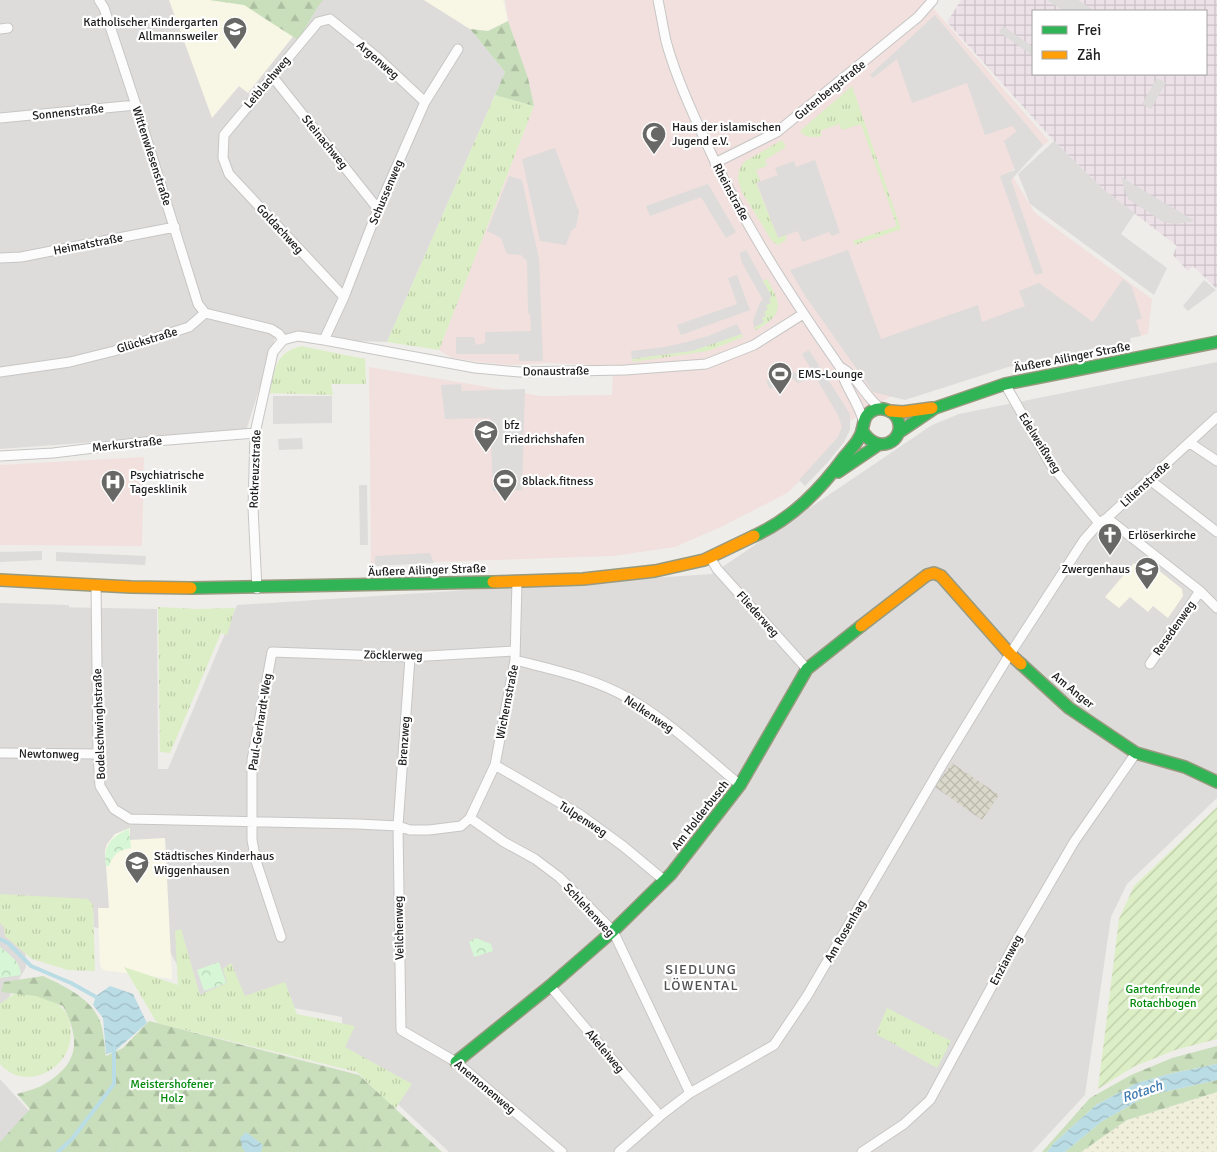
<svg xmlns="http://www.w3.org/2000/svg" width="1217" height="1152" viewBox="0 0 1217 1152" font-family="Signika,sans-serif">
<defs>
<pattern id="industrial-grid" width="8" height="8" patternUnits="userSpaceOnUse" patternTransform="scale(1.25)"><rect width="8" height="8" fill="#ede1e8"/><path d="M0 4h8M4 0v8" fill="none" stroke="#cbc1c7"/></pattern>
<pattern id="construction-cross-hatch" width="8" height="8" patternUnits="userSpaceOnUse" patternTransform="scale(1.25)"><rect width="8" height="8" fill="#d9d8ca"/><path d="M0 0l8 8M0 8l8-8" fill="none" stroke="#bab9ad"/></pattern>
<pattern id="farmland-dots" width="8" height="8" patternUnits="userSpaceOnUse" patternTransform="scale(1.25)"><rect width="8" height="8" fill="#efefdb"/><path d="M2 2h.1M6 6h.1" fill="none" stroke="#cdcdbc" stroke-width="1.8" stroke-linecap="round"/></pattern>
<pattern id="grass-tufts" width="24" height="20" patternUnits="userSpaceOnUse" patternTransform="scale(1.25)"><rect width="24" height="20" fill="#dceec5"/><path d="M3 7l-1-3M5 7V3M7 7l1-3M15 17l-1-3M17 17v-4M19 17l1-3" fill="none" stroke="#bccca9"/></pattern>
<pattern id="forest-firs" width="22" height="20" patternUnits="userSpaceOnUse" patternTransform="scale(1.25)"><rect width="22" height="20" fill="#c9dfbc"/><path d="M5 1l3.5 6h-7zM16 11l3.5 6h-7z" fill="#acbfa1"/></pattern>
<pattern id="park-crowns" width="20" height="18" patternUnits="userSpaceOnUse" patternTransform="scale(1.25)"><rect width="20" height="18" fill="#d6f6d5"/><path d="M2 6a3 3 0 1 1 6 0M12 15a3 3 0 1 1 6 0" fill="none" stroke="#b7d3b7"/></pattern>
<pattern id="garden-furrows" width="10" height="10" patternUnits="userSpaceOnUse" patternTransform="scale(1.25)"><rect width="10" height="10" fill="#dceec5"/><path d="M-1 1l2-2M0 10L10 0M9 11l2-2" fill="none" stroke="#bccca9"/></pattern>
<pattern id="water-waves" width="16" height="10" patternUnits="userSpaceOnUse" patternTransform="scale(1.25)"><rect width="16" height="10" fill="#badce4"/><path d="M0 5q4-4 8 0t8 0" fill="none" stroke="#a0bcc3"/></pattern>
</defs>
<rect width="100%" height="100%" fill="#efede9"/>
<path fill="#dedcda" d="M0,0H424L470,29L505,72L387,342L275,338L246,431L0,449Z
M1217,362V798L1127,884L1111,917L1085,1095L1032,1152H449L343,1053L342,1017L289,1007L200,1004L167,947L94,927L93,907L23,904L26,967L0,1013V606L157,609L158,769H168L237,605L712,574L932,425L959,414Z
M0,1079L29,1111L0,1144Z"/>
<path fill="#f1e0dd" d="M505,0H926L1049,141L1010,172L1035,213L1152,299L1148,334L966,375L895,394L850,421L831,452L787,493L723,526L675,547L613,556L371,564L369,367L541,396L612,395L613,366L548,363L508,365L487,363L452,358L439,350L534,106L528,78L508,21Z
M144,457L142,546L0,545V465Z"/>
<path fill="url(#industrial-grid)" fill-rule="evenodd" d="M961,0H1217V289L1193,266L1188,271L1173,255L1177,246L1104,190L1054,141L947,22ZM1033,11H1206V74H1033Z"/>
<path fill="#f8f7e5" d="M169,0H287L311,14L248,93L239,86L212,118Z
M424,0H503L508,21L488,31L470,29Z
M1134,563L1146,572L1152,565L1182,589L1183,596L1168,618L1153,606L1148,612L1130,597L1119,608L1105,597Z
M130,828V840L165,838L172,979L103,970L100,965L98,908H109L105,851L107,844L115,834Z"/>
<path fill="#dddcda" d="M1047,0H1078L1095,11H1064Z
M935,15L1043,145L1011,180L1043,273L1035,275L1000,176L1015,170L1004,141L1017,131L1012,126L985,135L967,83L912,103L897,59L873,78L870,75Z
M1003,26L1033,47V56L999,32Z
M1157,78L1166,83L1151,109L1142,104Z
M1054,141L1104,190L1135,213L1121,234L1167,268L1154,295L1030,204L1018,174Z
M555,148L579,212L576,227L571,231L566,245L540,241L522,159Z
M815,160L840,233L832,236L829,232L802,242L798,231L778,238L757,183L778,175L775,168L794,161L796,167Z
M509,176L522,180L539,259L543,361H519V354H456V337H474L476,345L485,343V332L531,331L530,314L528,313L527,261L521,255L507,254L501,238L487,231Z
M1121,177L1195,221L1175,224L1163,222L1128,199Z
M708,184L736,232L726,238L701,197L650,216L646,206Z
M172,238L181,267L172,270L164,241Z
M746,250L772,297L765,322L754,328L753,321L760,302L763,300L742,263L740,253Z
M848,250L881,339L978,305L982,322L1025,306L1019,291L1039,283L1093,322L1123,279L1132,287L1142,319L1136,320L1141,336L1130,338L1131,343L1129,345L1008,367L905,400L873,392L806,297L790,270Z
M737,275L750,310L681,335L677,325L737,304L728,278Z
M1204,280L1216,290L1188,311L1183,306Z
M737,324L742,334L709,346L692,351L632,359L631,351L665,347L687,342L708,336Z
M809,350L850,414V430L844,442L828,462L805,486L799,480L838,437L842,427L838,415L802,354Z
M804,370L808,379L798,383L793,379L770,389L766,381L789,371L796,373Z
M461,384L462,391L525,389L522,490L493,491L490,418L445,419L441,385Z
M273,396H332V423L273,424Z
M302,438L303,449L279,450L278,439Z
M359,485H367L368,545H360Z
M42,551V560L0,562V552Z
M56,552L146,556L145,565L56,561Z
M430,553L434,563L375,566V556Z
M0,603L69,605V613L0,611Z
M133,828H165L166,836H133Z
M181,829H189L191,917H183Z
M252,912L262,941L254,943L244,914Z
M406,929H415V996L405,995Z
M381,1030L399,1037L431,1056L426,1063L378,1036Z"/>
<path fill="url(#construction-cross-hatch)" d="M952,763L999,795L982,820L935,787Z"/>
<path fill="url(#farmland-dots)" d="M1217,1092V1152H1081L1127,1120Z"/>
<path fill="url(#grass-tufts)" d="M852,86L901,229L855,245L853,241L897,226L861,124L842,130L839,124L820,131L822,136C813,138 806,138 800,131Z
M495,95L534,106L439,350L387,342Z
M782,140L786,147L765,160L767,166L756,170L760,181L756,183L778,238L786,235V240L778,245L772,241L742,192L738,179L739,170L744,162Z
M767,279C782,305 784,314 756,330L754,328L764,322L762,318L766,316L764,312L768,309L766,305L771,303L769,299L772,297L763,281Z
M742,334L743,337L708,351L633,362L632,359L692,351Z
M301,346L365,359L366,384H331L333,395L270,393C274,370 275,353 301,346Z
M158,607L196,609L235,608L227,635L221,633L170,753L160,752Z
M0,894L88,899L93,905L95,971L68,970L32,959L5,936L4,927L0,923Z
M181,929L200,995L227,983L223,969L231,963L245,996L285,982L297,1014L355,1026L345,1047L412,1084L395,1109L357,1072L157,1023L124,967L178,985L175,931Z
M31,992C40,996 52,999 59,1005C65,1009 69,1018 70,1025C78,1066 27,1095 0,1064V1004L14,994Z
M887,1008L951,1041L937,1068L876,1034Z"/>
<path fill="url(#forest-firs)" d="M209,0H323L319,5L298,40L244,5Z
M508,21L528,78L534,106L495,95L505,72L470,29L488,31Z
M43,976C64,986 91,998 100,1021C104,1032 104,1045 106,1056L123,1048L149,1021L359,1075L442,1152H0V1142L30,1109L17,1094C26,1091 36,1089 43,1085C79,1064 81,1041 63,1006L36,996L1,992L4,982Z
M1217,1046V1064L1169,1074L1137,1083L1096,1105L1054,1143L1047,1152H1042L1090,1098L1131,1075L1172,1058Z
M1217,1080V1092L1127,1120L1081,1152H1065L1101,1122L1146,1096Z"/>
<path fill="url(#park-crowns)" d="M129,829L131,848C119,850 113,854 109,866H106C103,845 111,837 129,829Z
M476,938L491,944L493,951L474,957L469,942Z
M0,947C10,955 20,961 21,975L0,978Z
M219,962L226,983L204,991L197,970Z"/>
<path fill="url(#garden-furrows)" d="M1217,807V1039L1175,1050L1133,1067L1098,1089L1119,919L1134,886Z"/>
<path fill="url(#water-waves)" d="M110,986L133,994L147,1023L114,1052L106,1054L103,1018L93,1005L96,996Z
M1217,1064V1080L1146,1096L1101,1122L1065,1152H1047L1054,1143L1096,1105L1137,1083L1169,1074Z
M246,1132L263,1145L261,1152H246L243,1150L240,1138Z"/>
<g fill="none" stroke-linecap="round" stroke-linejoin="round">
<path stroke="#badce4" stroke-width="4" d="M0,939L8,943L31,966L71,983L98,998
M58,1152L72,1139L114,1084V1047"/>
<defs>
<path id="street" d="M99,0L104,8L136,105L198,304L205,313
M658,0C661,14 663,27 666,41C674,71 687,101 700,129C737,214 787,291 840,367C844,386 858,401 863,420
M0,29L8,28
M272,76L378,209
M0,118L136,105
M715,163L777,132L918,17L933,0
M0,258L21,257L175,227
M344,297L229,174L223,158L224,135L318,22L330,19L378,58L425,102
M205,313L271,329L279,334L283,340
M324,340L344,297L378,209L425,102L458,49
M840,367C857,375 865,397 880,408
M0,372L70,362L114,351L189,327L205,313
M1005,384L1051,465L1099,523
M1190,443L1217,461
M0,456L53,453L144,442L255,433
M1150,480L1217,532
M1107,518L1200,591L1150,664
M710,557L717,569L807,669
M96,585L98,754L100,786L114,809L130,819L358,824L398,826L410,830H429L461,826L470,818L495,765L515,660L517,581
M257,589L253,508L255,433L273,352L283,340L298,336L324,340L475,368L519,372L625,370L706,364L754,345L803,314
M1200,591L1217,608
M410,657L398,826L401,1030L456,1062L562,1152
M515,660C554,670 594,678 630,699C670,722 705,756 740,785
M0,753L98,754
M495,765L579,814L623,846L665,881
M470,818L504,842L535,859L559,877L613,931L690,1093
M281,937L256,861L252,840V760L272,652L410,657L514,651
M550,986L660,1116
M619,1152L660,1116L690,1093L774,1045L807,996L942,765L1010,654L1084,540L1099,523L1107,518L1217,417
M862,1152L904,1124L930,1100L1018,938L1074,842L1136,753"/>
<path id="fast" d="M898,433L935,408L1005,384L1217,342
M838,472L878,445
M754,536C793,518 820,490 845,456C850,450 856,444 859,438C865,429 861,417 872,411C881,406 894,410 898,420C906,441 877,457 862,430
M191,588L493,582
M1021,664L1069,708L1136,753L1185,767L1217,782
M456,1062L550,986L613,931L671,874L740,785L807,669L861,626"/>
<path id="slow" d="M890,411L903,412L932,408
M0,580L131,587L191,588
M493,582L583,579L655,571L704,560L754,536
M861,626L927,575L934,573L941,576L1010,654L1021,664"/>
</defs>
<use href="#street" stroke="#c7c6c5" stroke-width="11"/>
<use href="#fast" stroke="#989a7f" stroke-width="14"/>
<use href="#slow" stroke="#989a7f" stroke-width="14"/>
<use href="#street" stroke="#fdfcfc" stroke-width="9"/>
<use href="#fast" stroke="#30b455" stroke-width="11"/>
<use href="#slow" stroke="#ff9f0a" stroke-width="11"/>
</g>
<defs>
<symbol id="school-pin" viewBox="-11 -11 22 30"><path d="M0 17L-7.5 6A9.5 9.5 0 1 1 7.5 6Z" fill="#686866" stroke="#fff"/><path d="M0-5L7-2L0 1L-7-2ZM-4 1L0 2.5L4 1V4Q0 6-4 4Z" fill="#fff"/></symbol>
<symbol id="mosque-pin" viewBox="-11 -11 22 30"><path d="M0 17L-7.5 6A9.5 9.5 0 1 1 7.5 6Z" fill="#686866" stroke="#fff"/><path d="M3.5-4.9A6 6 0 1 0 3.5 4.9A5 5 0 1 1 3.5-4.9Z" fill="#fff"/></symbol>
<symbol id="stadium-pin" viewBox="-11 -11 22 30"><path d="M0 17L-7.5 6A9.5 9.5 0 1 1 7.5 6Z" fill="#686866" stroke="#fff"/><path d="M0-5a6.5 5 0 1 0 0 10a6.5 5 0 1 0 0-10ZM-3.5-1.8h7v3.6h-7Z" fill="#fff"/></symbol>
<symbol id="hospital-pin" viewBox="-11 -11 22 30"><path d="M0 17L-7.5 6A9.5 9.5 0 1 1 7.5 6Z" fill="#686866" stroke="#fff"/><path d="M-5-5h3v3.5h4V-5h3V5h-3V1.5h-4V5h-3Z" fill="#fff"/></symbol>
<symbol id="church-pin" viewBox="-11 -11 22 30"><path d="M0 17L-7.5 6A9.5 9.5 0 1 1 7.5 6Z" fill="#686866" stroke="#fff"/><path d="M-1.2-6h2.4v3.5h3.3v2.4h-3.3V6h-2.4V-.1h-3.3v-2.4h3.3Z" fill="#fff"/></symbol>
</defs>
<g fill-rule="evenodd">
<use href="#school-pin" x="221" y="15" width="28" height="38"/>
<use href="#mosque-pin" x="640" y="120" width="28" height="38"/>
<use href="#stadium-pin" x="766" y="360" width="28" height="38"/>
<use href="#school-pin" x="472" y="418" width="28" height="38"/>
<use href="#stadium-pin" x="491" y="467" width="28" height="38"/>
<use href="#hospital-pin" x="99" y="468" width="28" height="38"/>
<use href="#church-pin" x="1096" y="521" width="28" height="38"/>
<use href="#school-pin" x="1133" y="555" width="28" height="38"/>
<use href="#school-pin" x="123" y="849" width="28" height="38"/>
</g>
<g text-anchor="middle" stroke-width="4.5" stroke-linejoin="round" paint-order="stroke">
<g font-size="12" fill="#202020" stroke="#fff" text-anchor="start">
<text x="218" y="26" text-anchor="end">Katholischer Kindergarten<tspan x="218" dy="14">Allmannsweiler</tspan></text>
<text x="672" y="131">Haus der islamischen<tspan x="672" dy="14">Jugend e.V.</tspan></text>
<text x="798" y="378">EMS-Lounge</text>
<text x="504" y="429">bfz<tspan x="504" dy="14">Friedrichshafen</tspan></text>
<text x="130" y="479">Psychiatrische<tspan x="130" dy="14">Tagesklinik</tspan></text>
<text x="522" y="485">8black.fitness</text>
<text x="1128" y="539">Erlöserkirche</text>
<text x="1130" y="573" text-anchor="end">Zwergenhaus</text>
<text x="154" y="860">Städtisches Kinderhaus<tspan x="154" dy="14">Wiggenhausen</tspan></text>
</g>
<g font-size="12" fill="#202020" stroke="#fff">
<text transform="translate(378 60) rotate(41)" y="4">Argenweg</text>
<text transform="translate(267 82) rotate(-50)" y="4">Leiblachweg</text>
<text transform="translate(830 90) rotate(-39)" y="4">Gutenbergstraße</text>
<text transform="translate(68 112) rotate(-6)" y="4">Sonnenstraße</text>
<text transform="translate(325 142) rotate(51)" y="4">Steinachweg</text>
<text transform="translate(152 156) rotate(72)" y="4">Wittenwiesenstraße</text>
<text transform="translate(386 192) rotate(-67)" y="4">Schussenweg</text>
<text transform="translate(731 192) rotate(62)" y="4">Rheinstraße</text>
<text transform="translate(280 229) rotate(47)" y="4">Goldachweg</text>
<text transform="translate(88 244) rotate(-11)" y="4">Heimatstraße</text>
<text transform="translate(147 340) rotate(-17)" y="4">Glückstraße</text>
<text transform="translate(1072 357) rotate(-11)" y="4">Äußere Ailinger Straße</text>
<text transform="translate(556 371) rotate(-1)" y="4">Donaustraße</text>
<text transform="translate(1040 443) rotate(58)" y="4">Edelweißweg</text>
<text transform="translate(127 444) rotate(-6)" y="4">Merkurstraße</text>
<text transform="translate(255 469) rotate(-88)" y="4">Rotkreuzstraße</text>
<text transform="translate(1145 484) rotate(-42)" y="4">Lilienstraße</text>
<text transform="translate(427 570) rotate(-2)" y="4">Äußere Ailinger Straße</text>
<text transform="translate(758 614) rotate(48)" y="4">Fliederweg</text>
<text transform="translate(1174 628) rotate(-55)" y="4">Resedenweg</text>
<text transform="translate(393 655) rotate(1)" y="4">Zöcklerweg</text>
<text transform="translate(1073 690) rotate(39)" y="4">Am Anger</text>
<text transform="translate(507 702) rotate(-79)" y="4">Wichernstraße</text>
<text transform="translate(649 714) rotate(34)" y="4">Nelkenweg</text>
<text transform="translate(260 722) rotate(-81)" y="4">Paul-Gerhardt-Weg</text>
<text transform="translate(99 724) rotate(-92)" y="4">Bodelschwinghstraße</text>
<text transform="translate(404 741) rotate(-86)" y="4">Brenzweg</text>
<text transform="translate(49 754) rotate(1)" y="4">Newtonweg</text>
<text transform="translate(700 815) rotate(-52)" y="4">Am Holderbusch</text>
<text transform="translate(583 819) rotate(33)" y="4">Tulpenweg</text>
<text transform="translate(589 910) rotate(47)" y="4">Schlehenweg</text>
<text transform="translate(399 928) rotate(-91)" y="4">Veilchenweg</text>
<text transform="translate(845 931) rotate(-60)" y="4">Am Rosenhag</text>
<text transform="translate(1006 960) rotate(-62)" y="4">Enzianweg</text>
<text transform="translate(605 1051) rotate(50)" y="4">Akeleiweg</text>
<text transform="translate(485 1087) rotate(40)" y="4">Anemonenweg</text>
</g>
<g font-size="12" fill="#028a0c" stroke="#fff">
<text x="1163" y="993">Gartenfreunde<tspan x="1163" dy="14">Rotachbogen</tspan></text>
<text x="172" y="1088">Meistershofener<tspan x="172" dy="14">Holz</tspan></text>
</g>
<g font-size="14" letter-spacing="1" fill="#535353" stroke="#fff">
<text x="701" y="974">SIEDLUNG<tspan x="701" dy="16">LÖWENTAL</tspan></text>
</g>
<g font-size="14" font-style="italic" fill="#407ab1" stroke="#fff">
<text transform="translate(1142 1091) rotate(-19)" y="5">Rotach</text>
</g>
</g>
<rect x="1032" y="10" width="175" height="65" fill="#ffffff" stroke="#a6a6a6"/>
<rect x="1042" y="26" width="25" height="8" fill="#30b455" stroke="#a6a6a6"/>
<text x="1077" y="35" font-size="15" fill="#202020">Frei</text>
<rect x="1042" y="51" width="25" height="8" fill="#ff9f0a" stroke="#a6a6a6"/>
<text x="1077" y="60" font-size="15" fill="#202020">Zäh</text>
</svg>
